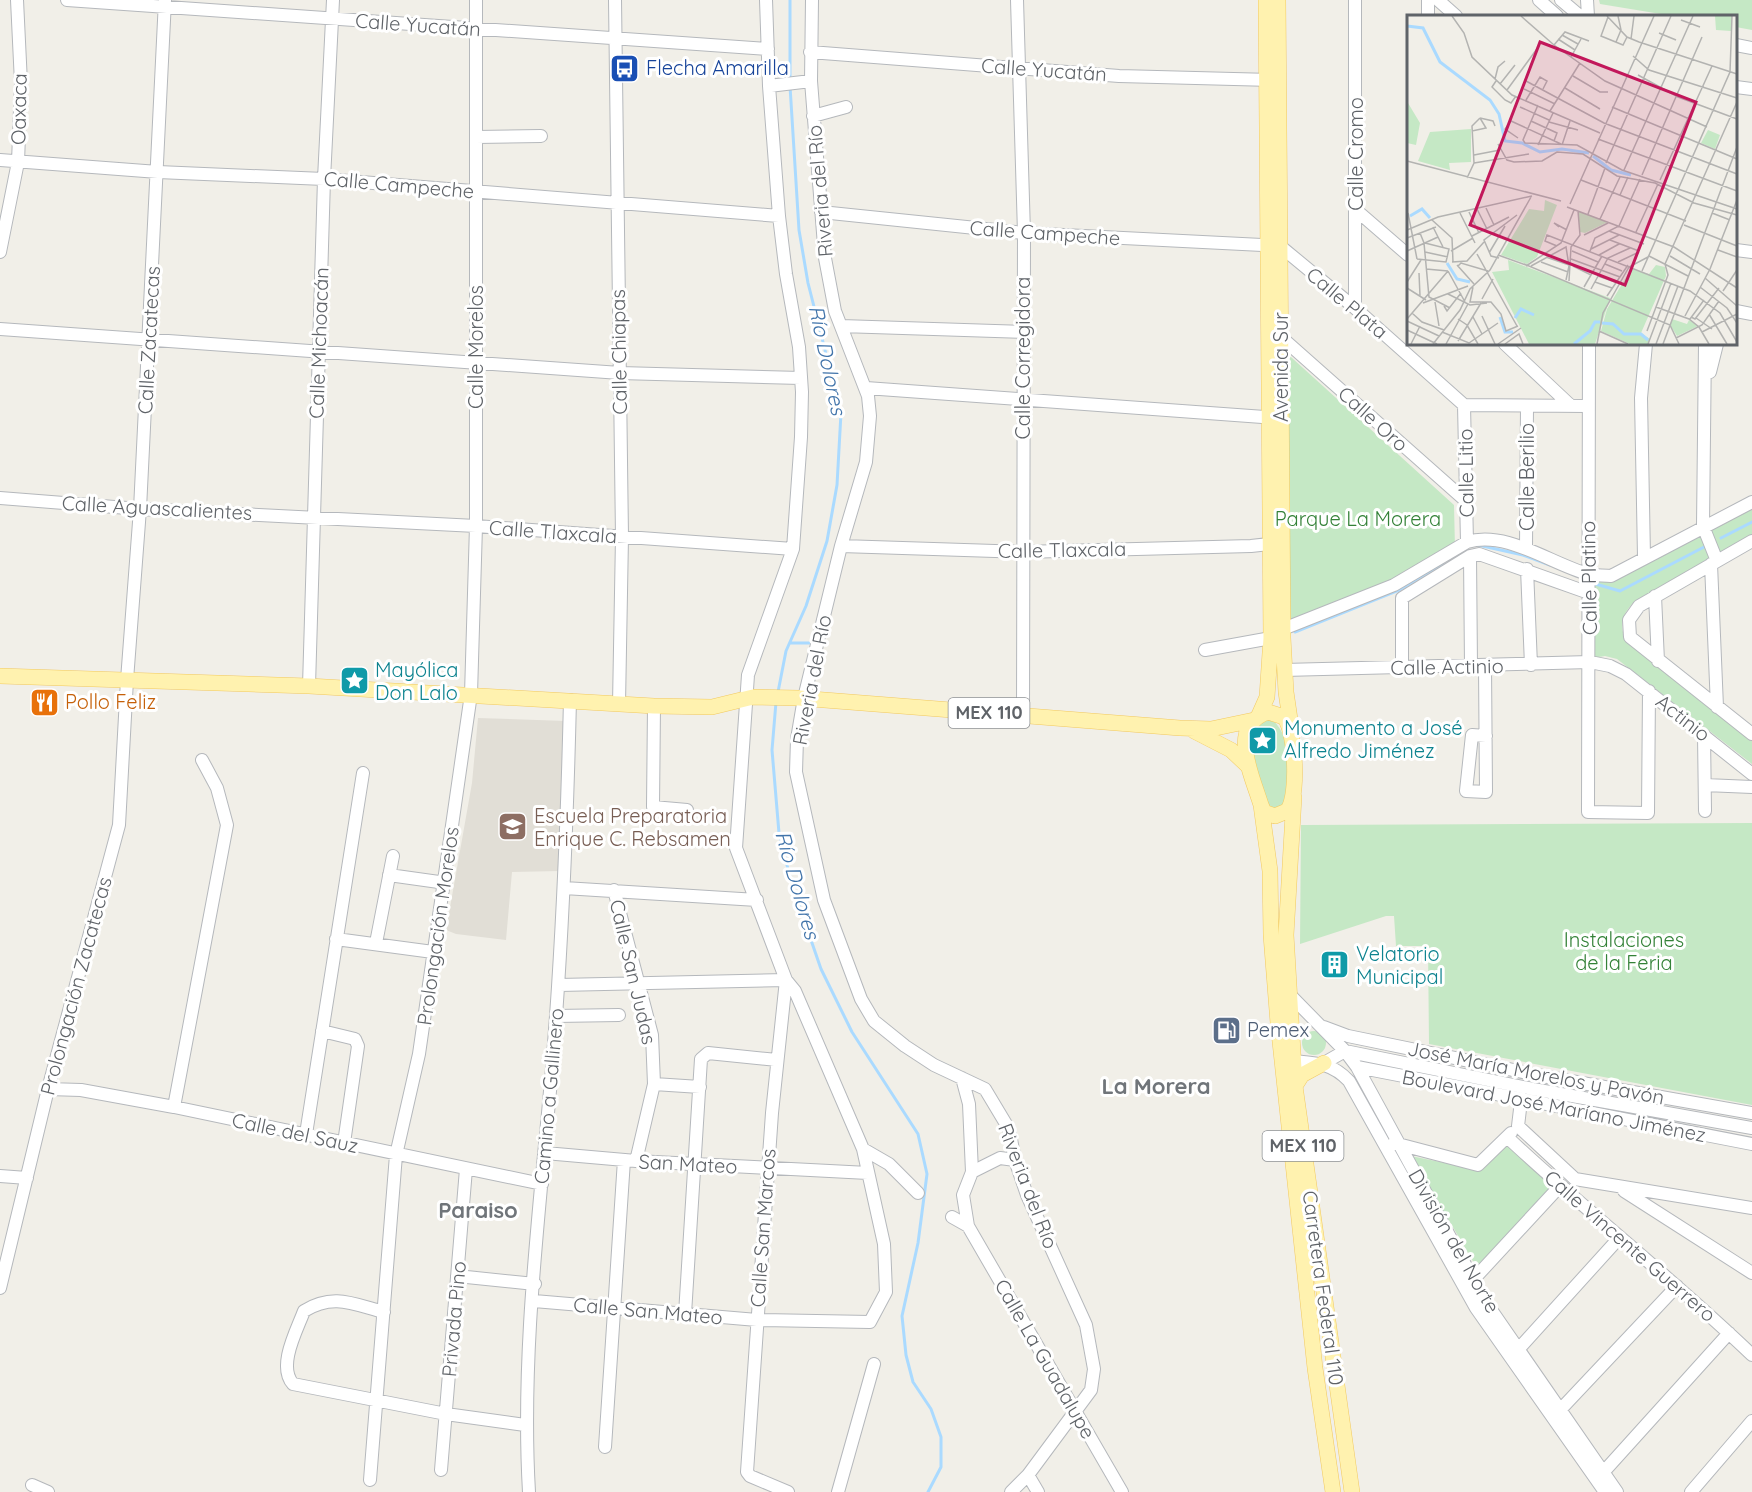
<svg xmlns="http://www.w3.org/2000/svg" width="1752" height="1492" viewBox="0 0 1752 1492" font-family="Quicksand,sans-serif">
<rect width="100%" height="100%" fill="#f1efe8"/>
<path fill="#e1ded6" d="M478,718L566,721L560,871L512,872L506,940L456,934L446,930L472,783Z"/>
<path fill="#c5e8c5" d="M1599,0H1752V30L1736,27V16H1673L1600,4Z
M1281,348L1454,505L1455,548L1394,585L1283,629Z
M1752,507V535L1635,601C1621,615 1617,628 1630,645L1752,741V764L1617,659L1605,656L1593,658V579Z
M1272,720C1294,736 1290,783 1282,808L1266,811L1247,739L1256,722Z
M1752,823V1105L1429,1044L1428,946H1396L1394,916H1386L1300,944L1301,825Z
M1302 1043a12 12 0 1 1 24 0a12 12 0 1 1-24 0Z
M1508,1143L1554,1187L1477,1268L1411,1156L1479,1170Z"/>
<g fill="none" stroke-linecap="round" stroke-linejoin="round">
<path stroke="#aadaff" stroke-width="3" d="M790,0V80
M1721,538L1752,522
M1478,545L1523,555L1550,565
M1592,583L1620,591L1704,547
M1295,632L1399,590L1443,563
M790,643H809
M778,692L786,651L806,606L827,541L837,485L841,413L808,283L799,230L790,86
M776,702L772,750L779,833L792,885L821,969L852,1032L918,1134L927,1174L918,1243L902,1316L906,1355L913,1382L931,1409L941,1437V1467L928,1492"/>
<defs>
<path id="minor" d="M67,0L768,49
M615,0L622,537L619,704
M812,0L811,81L825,258L835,311L868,396L870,416L866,462L841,546L804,698L797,739L796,772L824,900L861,999L874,1021L905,1046L934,1065L985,1089L1009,1129L1015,1160L1027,1195L1086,1325L1094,1369L1091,1390L1028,1475L1011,1492
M1017,0L1024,233L1023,716
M1438,0L1456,16
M1539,0L1557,16
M1561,0L1580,16
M1587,0L1588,16
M1428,16V0
M1736,45L1752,48
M810,52L1119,76L1274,80
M769,86L811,81
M1736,87L1752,89
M813,116L846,107
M476,137L541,136
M0,160L158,172L324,179L779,216
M1356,210L1408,255
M821,212L1024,233L1280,246L1355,308L1464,405L1587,406
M1736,250L1752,252
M0,252L18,162L21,83L17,0
M1355,308V0
M1736,311L1752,314
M841,326L1024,332
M0,329L620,373L801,378
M1281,337L1466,501
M1505,344L1570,405
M1589,344L1588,812L1648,813L1649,691
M1705,344L1703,526L1717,561
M1710,372L1717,344
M866,388L1277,418
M1464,405L1467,542
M0,498L140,509L476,526L793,549
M1752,541L1639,606L1629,620L1630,637L1752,734
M841,546L1022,552L1251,546L1278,543
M1526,548L1527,406
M1470,556L1471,666
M1644,557L1641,398L1646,344
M1711,564L1717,707
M1527,569L1531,665
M1655,596L1658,661
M1283,629L1394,585L1467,542C1507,530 1551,564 1588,574C1595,576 1604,575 1611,576L1752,502
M1205,650L1271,638
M1485,666L1486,792L1466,791L1472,735L1486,736
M1402,667V598L1470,556L1479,554L1589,593
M1284,670L1590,662L1610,666L1626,674L1752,774
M309,686L324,179L333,0
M654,706L653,807L687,810
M1704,735L1705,811
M1705,785L1752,787
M389,875L446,883
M564,888L757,900
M614,890L652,1035L654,1084L636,1161
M336,939L433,952
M376,943L393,856
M786,980L772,1113L747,1472L750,1476L788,1492
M559,985L786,980
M1289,994L1345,1051L1357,1067L1485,1301L1617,1492
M556,1016L619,1015
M1324,1027L1348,1036L1537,1075L1752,1113
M322,1031L355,1039L358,1046L344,1143
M1294,1061C1317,1063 1332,1063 1349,1081L1476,1308L1605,1492
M1324,1063L1345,1051L1533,1089L1752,1128
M1357,1067L1752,1144
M962,1078L969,1104L972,1172
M654,1084L700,1087
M48,1089L81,1090L174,1107L542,1184
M174,1107L227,825L217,788L202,760
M1518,1126L1575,1179L1752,1208
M1518,1126L1521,1101
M306,1134L363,773
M1507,1137C1587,1212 1673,1279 1752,1355
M1394,1143L1478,1165L1511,1133
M863,1149L889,1164L918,1193
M545,1153L636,1161L868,1173
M1015,1160L1000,1158L972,1172L963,1195L968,1226L1122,1492
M0,1176L27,1178
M1624,1191L1752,1273
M952,1217L968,1226
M457,1276L535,1284
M1473,1280L1560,1186
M0,1288L48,1089L119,825L127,680L140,509L165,0
M534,1301L757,1320L870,1322L886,1292L884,1244L863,1149L795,991L786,980L736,848L748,675L793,549L801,437L802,392L799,347L786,274L779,216L769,86L766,0
M384,1312C353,1304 333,1293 304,1311C297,1330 277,1366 293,1384L446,1414L525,1425
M685,1314L701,1059L708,1053L777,1060
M1514,1354L1620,1237
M1561,1409L1677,1286
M605,1447L624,1160
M441,1470L466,1169
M1028,1475L1038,1492
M1599,1477L1729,1333
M370,1480L396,1155L419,1054L471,694L476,526V0
M32,1485L48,1492
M529,1492C521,1356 539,1216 551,1080C562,953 567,827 570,700
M838,1492L874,1364
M1691,1492L1752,1421"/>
<path id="major" d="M1278,0L1283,638L1286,692L1292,733
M0,676L309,686L654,706L712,707L753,697L799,698L1180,728L1211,729L1254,720
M1268,712L1284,717C1296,731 1299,797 1287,811L1275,816L1264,812L1261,805C1252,775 1227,726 1268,712Z
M1259,715L1267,697L1271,638L1266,0
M1194,731L1231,750L1249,767
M1294,797L1286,935L1295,1086L1352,1492
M1261,805L1270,871L1271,935L1278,1023L1315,1368L1333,1492
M1295,1086L1302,1075L1324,1063"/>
</defs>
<use href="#minor" stroke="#b5b8bc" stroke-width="14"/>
<use href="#major" stroke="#f2c960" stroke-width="16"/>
<use href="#minor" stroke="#fff" stroke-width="12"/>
<use href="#major" stroke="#fff2af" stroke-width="15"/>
</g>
<defs>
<symbol id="bus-square" viewBox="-11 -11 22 22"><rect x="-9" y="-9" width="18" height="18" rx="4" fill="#1a4fb4" stroke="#fff"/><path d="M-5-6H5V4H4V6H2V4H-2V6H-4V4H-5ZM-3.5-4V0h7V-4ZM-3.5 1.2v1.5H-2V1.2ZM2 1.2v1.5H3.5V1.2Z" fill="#fff"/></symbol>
<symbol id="sight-square" viewBox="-11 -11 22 22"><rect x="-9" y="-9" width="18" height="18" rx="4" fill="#0f9aa8" stroke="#fff"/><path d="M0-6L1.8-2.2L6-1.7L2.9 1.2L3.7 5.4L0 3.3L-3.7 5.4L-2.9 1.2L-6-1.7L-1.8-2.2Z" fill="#fff"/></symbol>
<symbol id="restaurant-square" viewBox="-11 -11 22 22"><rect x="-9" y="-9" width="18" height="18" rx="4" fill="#e8710a" stroke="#fff"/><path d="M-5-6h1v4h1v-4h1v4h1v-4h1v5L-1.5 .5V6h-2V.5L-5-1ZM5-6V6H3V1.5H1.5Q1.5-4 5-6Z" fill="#fff"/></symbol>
<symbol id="school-square" viewBox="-11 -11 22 22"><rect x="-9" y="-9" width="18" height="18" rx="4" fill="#8d6e63" stroke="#fff"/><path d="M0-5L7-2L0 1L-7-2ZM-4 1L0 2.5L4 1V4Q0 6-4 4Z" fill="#fff"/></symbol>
<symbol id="building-square" viewBox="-11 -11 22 22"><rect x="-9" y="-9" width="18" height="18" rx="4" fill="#0f9aa8" stroke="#fff"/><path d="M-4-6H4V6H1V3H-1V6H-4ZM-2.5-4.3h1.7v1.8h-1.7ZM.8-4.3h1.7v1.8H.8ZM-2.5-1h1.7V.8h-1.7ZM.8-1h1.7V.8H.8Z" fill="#fff"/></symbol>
<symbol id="fuel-square" viewBox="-11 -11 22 22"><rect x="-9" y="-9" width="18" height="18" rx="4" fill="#5c6f8a" stroke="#fff"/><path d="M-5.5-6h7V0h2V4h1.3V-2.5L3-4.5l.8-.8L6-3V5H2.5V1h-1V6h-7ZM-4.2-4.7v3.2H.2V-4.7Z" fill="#fff"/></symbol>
</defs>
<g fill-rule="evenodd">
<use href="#bus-square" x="608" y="52" width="33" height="33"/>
<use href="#sight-square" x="338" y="664" width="33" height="33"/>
<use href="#restaurant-square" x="28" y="686" width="33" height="33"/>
<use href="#sight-square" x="1246" y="724" width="33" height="33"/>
<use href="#school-square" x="496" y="810" width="33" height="33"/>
<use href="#building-square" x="1318" y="948" width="33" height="33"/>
<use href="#fuel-square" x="1210" y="1014" width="33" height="33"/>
</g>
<g text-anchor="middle" stroke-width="6" stroke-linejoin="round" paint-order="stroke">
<g fill="#fff" stroke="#8f9295" stroke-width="1.5">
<rect x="948.5" y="698" width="81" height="30" rx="4.5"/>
<rect x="1262.5" y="1131" width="81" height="30" rx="4.5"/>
</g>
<g font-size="18" font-weight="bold" fill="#5f6368">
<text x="989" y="719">MEX 110</text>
<text x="1303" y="1152">MEX 110</text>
</g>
<g font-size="20" fill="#5f6368" stroke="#fff">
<text transform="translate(418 25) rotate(4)" y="7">Calle Yucatán</text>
<text transform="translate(1044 70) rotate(4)" y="7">Calle Yucatán</text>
<text transform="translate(19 109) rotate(-89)" y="7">Oaxaca</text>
<text transform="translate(1356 154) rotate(-90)" y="7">Calle Cromo</text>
<text transform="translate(399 185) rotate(5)" y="7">Calle Campeche</text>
<text transform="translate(820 191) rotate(-95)" y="7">Riveria del Río</text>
<text transform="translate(1045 233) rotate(4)" y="7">Calle Campeche</text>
<text transform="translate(1347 303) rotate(40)" y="7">Calle Plata</text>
<text transform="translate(149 340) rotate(-87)" y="7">Calle Zacatecas</text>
<text transform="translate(319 343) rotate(-88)" y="7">Calle Michoacán</text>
<text transform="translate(476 347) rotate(-90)" y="7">Calle Morelos</text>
<text transform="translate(619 352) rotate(-91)" y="7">Calle Chiapas</text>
<text transform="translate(1023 358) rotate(-90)" y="7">Calle Corregidora</text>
<text transform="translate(1281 367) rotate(-90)" y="7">Avenida Sur</text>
<text transform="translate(1373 419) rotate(42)" y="7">Calle Oro</text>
<text transform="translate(1466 473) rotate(-91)" y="7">Calle Litio</text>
<text transform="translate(1527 477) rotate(-90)" y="7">Calle Berilio</text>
<text transform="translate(157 508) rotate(3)" y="7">Calle Aguascalientes</text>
<text transform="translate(553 532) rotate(4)" y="7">Calle Tlaxcala</text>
<text transform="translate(1062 550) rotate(-1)" y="7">Calle Tlaxcala</text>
<text transform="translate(1589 578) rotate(-91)" y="7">Calle Platino</text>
<text transform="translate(1447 667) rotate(-1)" y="7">Calle Actinio</text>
<text transform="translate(812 680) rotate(-79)" y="7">Riveria del Río</text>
<text transform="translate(1683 718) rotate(38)" y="7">Actinio</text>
<text transform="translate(438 926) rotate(-82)" y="7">Prolongación Morelos</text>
<text transform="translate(633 972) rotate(77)" y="7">Calle San Judas</text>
<text transform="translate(76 986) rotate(-75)" y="7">Prolongación Zacatecas</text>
<text transform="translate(1536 1073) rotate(11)" y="7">José María Morelos y Pavón</text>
<text transform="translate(549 1096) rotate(-85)" y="7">Camino a Gallinero</text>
<text transform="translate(1554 1106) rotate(11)" y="7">Boulevard José Maríano Jiménez</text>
<text transform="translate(295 1133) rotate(12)" y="7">Calle del Sauz</text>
<text transform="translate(688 1164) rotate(3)" y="7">San Mateo</text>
<text transform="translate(1028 1186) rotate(69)" y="7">Riveria del Río</text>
<text transform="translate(763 1228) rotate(-86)" y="7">Calle San Marcos</text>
<text transform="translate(1454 1241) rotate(60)" y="7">División del Norte</text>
<text transform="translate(1630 1246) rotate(41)" y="7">Calle Vincente Guerrero</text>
<text transform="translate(1323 1288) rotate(82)" y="7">Carretera Federal 110</text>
<text transform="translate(648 1311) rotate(5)" y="7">Calle San Mateo</text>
<text transform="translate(454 1319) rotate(-85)" y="7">Privada Pino</text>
<text transform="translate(1045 1359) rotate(60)" y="7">Calle La Guadalupe</text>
</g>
<g font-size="20" fill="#164399" stroke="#fff" text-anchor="start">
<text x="646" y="75">Flecha Amarilla</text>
</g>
<g font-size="20" fill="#348238" stroke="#fff">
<text x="1358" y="526">Parque La Morera</text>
<text x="1624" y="947">Instalaciones<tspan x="1624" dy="23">de la Feria</tspan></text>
</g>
<g font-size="20" fill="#0d838f" stroke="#fff" text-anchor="start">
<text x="375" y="677">Mayólica<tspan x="375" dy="23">Don Lalo</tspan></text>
<text x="1284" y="735">Monumento a José<tspan x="1284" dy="23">Alfredo Jiménez</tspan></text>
<text x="1356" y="961">Velatorio<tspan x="1356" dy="23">Municipal</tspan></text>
</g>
<g font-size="20" fill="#c56008" stroke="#fff" text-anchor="start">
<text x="65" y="709">Pollo Feliz</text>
</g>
<g font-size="20" fill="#785e54" stroke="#fff" text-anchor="start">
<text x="534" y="823">Escuela Preparatoria<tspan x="534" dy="23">Enrique C. Rebsamen</tspan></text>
</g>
<g font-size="20" fill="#4e5e75" stroke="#fff" text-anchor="start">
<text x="1247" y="1037">Pemex</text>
</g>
<g font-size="21" font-style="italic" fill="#4174aa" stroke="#fff">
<text transform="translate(827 360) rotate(78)" y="7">Río Dolores</text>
<text transform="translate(797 885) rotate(74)" y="7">Río Dolores</text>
</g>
<g font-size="22" font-weight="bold" fill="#70757a" stroke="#fff">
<text x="1156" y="1094">La Morera</text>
<text x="478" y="1218">Paraiso</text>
</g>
</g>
<g transform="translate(1407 15)">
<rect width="330" height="330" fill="#f1efe8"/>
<path d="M308,1H325L324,16L309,15ZM1,88L13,108L9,130L0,128ZM64,114V147L42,148L43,155L11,146L23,117ZM301,115L313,120L308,134L294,128ZM138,185L150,190L130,242L120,249L94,240L122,194L137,196ZM171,196L201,207L178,218L173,217ZM101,245L203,283L188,329H122L85,257L102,255ZM249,250L258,252L259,261L234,318L243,324L241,329H223L194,316L200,294L224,254L242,259ZM265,304L280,309L282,305L291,311L270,321L263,310Z" fill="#c5e8c5"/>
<path fill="none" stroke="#aadaff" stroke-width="3" d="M0,11L16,13L33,47L83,85L92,99L98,126L115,128L133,137L155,134L182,138M186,141L204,155L224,160M3,201L15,194L23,203M40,248L50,264L63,267M93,302L98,317H106M108,303L114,294L127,300M195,308L206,309L217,319H234L241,325M167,329L183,316L188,307H193"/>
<path fill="none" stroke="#b3b3b1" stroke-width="1.5" d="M45,1L57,18L65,42L105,80L193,118M114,1L147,30L198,66L300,112M200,1L220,22L232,27M201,2L194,21L216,30L220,22M274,5L293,12M252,18L269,25M155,20L171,29M151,24L168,35M224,24L227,1M209,27L214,15L211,1M232,27L330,59M147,30L158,17L182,26M226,41L242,55L330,83M164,42L174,24M231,60L271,82L330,104M166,61L193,77H201M88,64L91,52L98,46M89,66L85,72L98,85L104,88L109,81M119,66L197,108L330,159M93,69L108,50M158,73L193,94M117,74L148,89M100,75L132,31M119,85L133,62L140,66L136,74M131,90L116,125L118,128L170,130L215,155L330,194M113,92L142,105M205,92L330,144M143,96L173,48M73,103L86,106L88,111M124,106L150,118L147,126M142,107L171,115M65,116L79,113L73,103M111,123L98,114L104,106L154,129M191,124L330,176M91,129L100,145L107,147L135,146L150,137L176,139L210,161L248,168L287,188L330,200M131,130L146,98M155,130L163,106M67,140L93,135M0,146L154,186M67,148L122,139M199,148L264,1M217,155L286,1M235,160L295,22M60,163L67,148L65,111L73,103M174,165L279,206M253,165L305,51M213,180L221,162M163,189L247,1M160,192L267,232L330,273M79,193L87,210M70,194L80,214M62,197L72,218M1,198L10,244M53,198L68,228M305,198L323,205M181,199L198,153M193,204L213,162M25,205L45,223L46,247M277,210L330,231M26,212L36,232M152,212L147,208L160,215M0,215L31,202L125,181M202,216L237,229M229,217L251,169M13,218L17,228L22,282L43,293M177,220L201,208M65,221L102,202M0,223L29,212M203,225L232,236M150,231L138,226L140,220L283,276L313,298L330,327M184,234L212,220M311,235L330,242M0,236L31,222M44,236L66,223M165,236L191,247M183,236L188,223L212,211L233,164M18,237L41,242M82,238L98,211M70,239L110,311M91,240L119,250M192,240L212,229M242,241L281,261M263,241L293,259M139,242L162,250M92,243L84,241L77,225L110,200M10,244L39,247L42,234L18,228M164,244L213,262M45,247L60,246L77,227M134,247L161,257M211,247L232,237M117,249L263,310L272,329M198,249L215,256M258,249L330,87M50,250L67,269M51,251L54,248L81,256M119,251L154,228L167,195M124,251L159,232L162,251L159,265M166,251L184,260M19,254L41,256M41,256L58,287M235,256L323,57L325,1M12,258L13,281M191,261L208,267M298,263L330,291M162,266L164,232L173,220L171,196M0,267L14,245M188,267L205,273M66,272L63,287H84L94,299L99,316L111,311M177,272L195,241M293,272L320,293L330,308M0,273L19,285M184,274L201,243L223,233M316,276L330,255M41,279L63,290L80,288M200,281L221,250M75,284L86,264M28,287L32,311M16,288L61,271M37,291L40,296L54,278M249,292L282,304L292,312L302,329M5,298L15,307L37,315M302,299L320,329M75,301L88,329M278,301L303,254L330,185M66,302L75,319M284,302L288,304L312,273M289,303L305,314M0,304L41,256M51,304L60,310L71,329M283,304L297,285M0,306L32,321M0,315L30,329M192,316L221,329M240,316L261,260L258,249M35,317L62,328L91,308M295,317L330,299M269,323L295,310L312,286M51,326L74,288M4,329L13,311M26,329L53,295L63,274L83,255L124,182M39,329L61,289M91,329L114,313M98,329L112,319L116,329M190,329L196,298L222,252L241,242M241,329L264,268M249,329L271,271M256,329L330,132"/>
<path fill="#c2185b" fill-opacity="0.15" stroke="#c2185b" stroke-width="3" d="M133,27L289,87L218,270L63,210Z"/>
<rect width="330" height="330" fill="none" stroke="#5f6368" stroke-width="3"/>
</g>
</svg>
